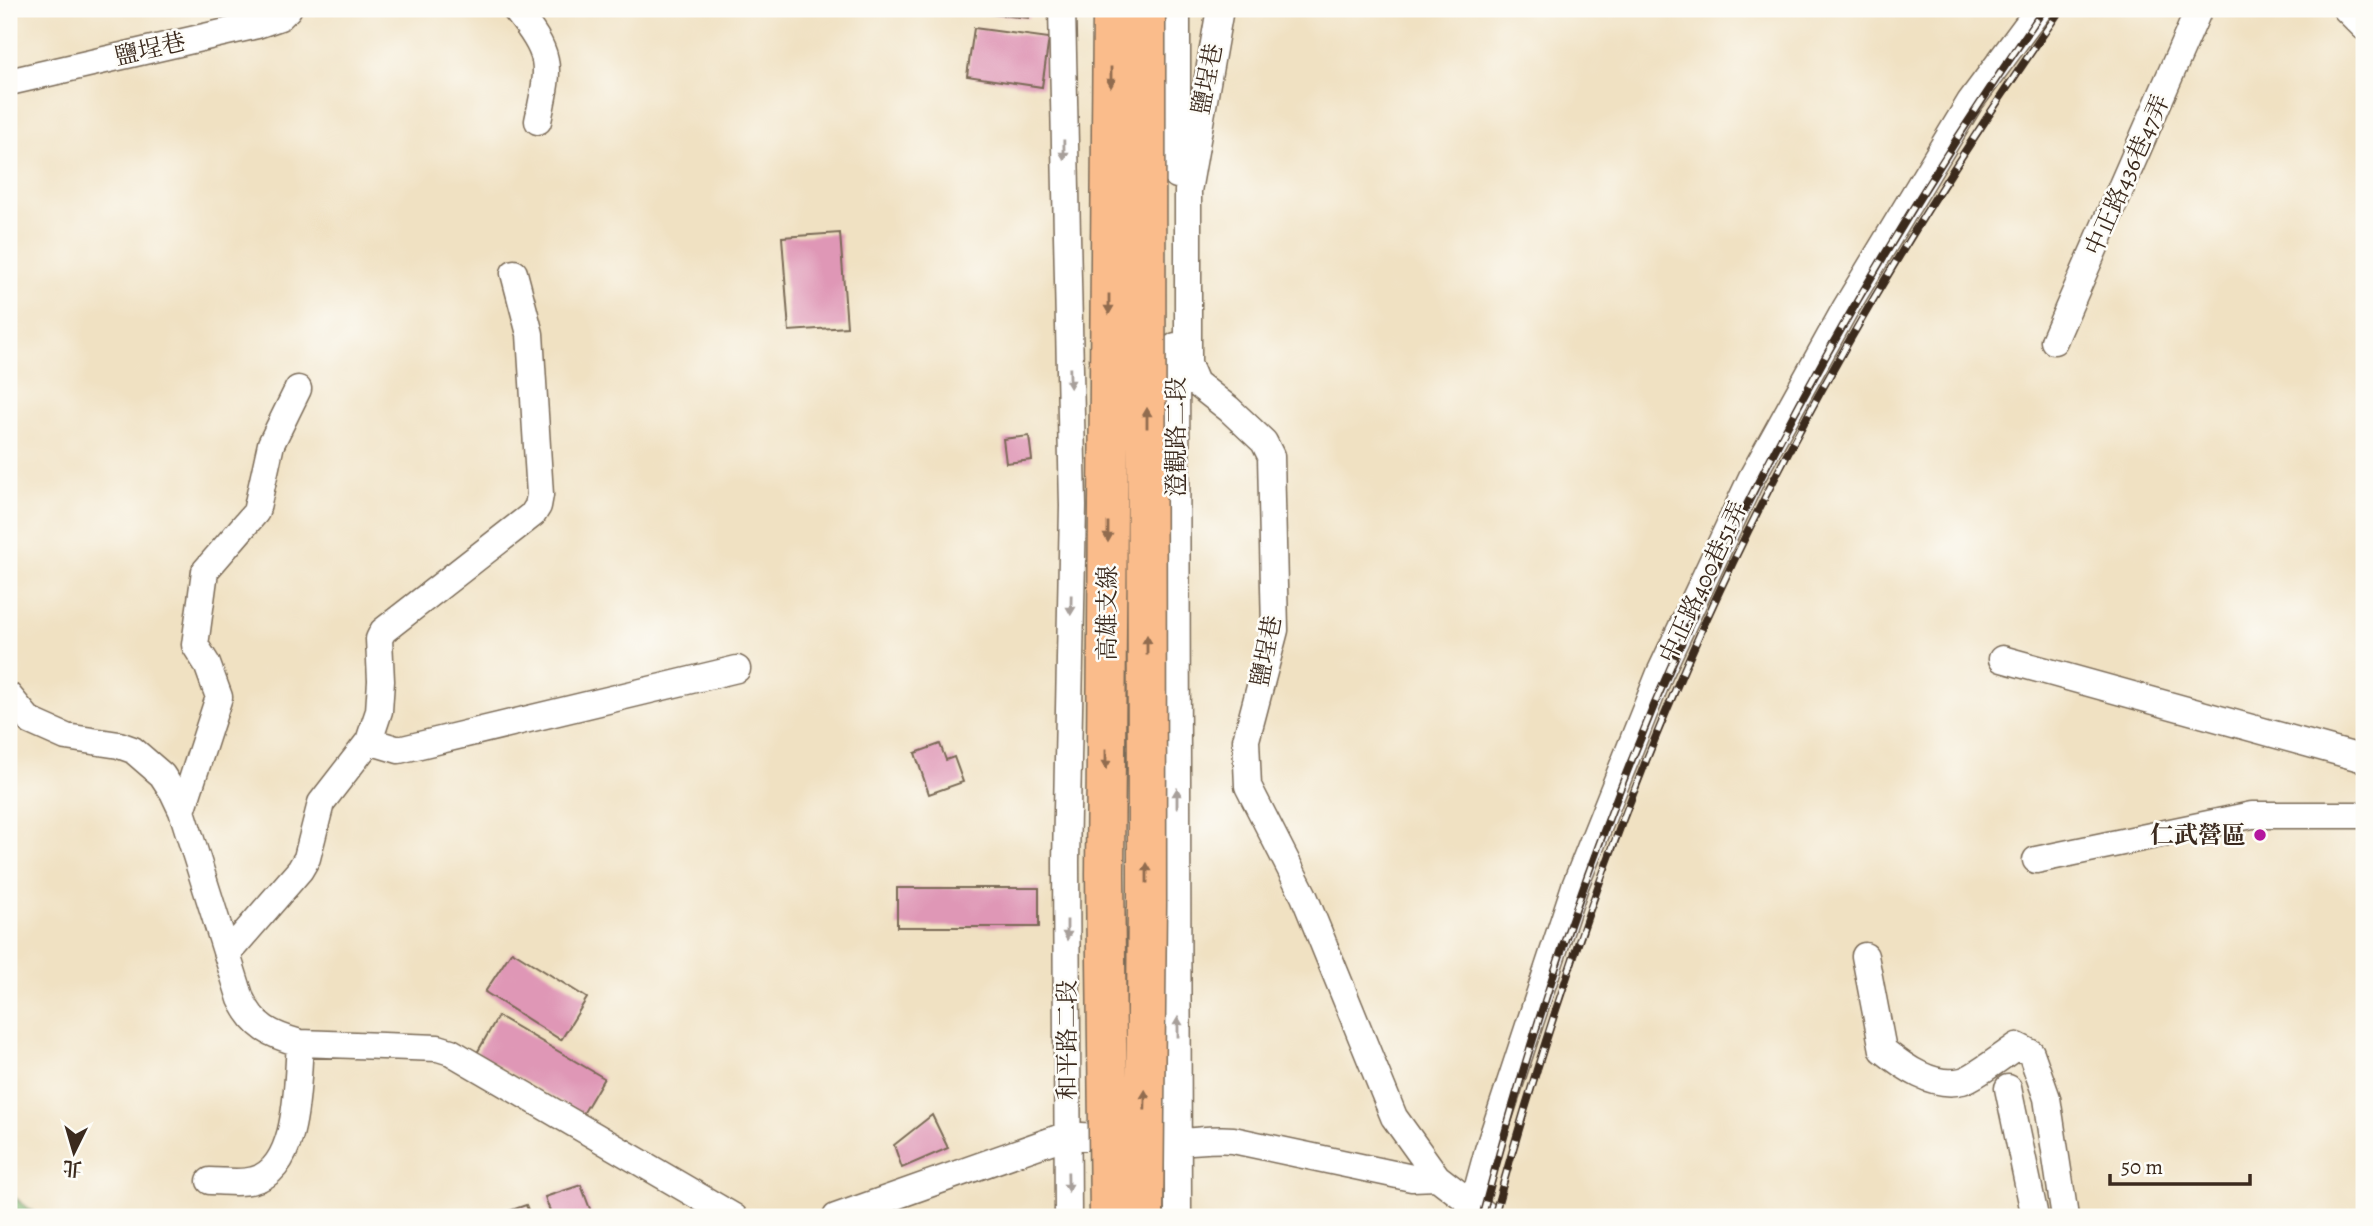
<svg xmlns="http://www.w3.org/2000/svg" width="2373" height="1226" viewBox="0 0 2373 1226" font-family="Alegreya,'Noto Serif TC',serif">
<defs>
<pattern id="forest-firs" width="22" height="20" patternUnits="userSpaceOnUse" patternTransform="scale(1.75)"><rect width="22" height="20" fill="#82b773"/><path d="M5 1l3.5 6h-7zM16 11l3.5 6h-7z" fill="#6c955e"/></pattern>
</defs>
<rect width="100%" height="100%" fill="#fdfcf7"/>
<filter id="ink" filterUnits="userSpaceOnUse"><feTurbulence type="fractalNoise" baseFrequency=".0143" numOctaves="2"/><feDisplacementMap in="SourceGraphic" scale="14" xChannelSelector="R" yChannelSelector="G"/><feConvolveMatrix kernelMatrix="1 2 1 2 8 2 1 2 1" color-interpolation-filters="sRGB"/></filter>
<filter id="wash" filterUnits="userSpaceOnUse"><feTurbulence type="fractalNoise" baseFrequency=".00686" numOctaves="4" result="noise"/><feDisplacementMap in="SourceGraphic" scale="28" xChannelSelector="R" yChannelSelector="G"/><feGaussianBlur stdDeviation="1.57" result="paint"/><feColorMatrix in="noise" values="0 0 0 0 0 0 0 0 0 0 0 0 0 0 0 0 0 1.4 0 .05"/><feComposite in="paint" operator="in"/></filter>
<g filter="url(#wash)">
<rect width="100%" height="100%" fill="#f0e1c2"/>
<path fill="url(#forest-firs)" stroke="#5e7048" stroke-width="2" d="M9,1193L39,1217H9Z"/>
<g id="blocks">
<path fill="#df97b6" d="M963,9H1030L1029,18L963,11Z
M974,28L1049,38L1042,87L967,76Z
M840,233L847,327L789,331L782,237Z
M1029,436L1032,460L1006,463L1003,439Z
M940,744L946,760L954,757L963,782L929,794L915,753Z
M897,888H1039V927H897Z
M512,951L587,998L561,1040L485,992Z
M498,1016L604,1078L583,1114L477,1053Z
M932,1115L948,1148L902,1168L894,1145Z
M581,1185L593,1217H552L545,1197Z
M526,1205L531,1217H492Z"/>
</g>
</g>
<g filter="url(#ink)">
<use href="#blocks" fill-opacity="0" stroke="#7a6a57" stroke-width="2"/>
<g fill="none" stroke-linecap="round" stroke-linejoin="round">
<defs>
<path id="minor" d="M515,9C553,57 550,63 538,121
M1062,9L1073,506L1066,862L1068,1217
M1220,9L1188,191V364L1196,383L1229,409L1264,442L1271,456L1275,630L1246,740L1248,786L1304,896L1394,1117L1437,1177L1489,1217
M2346,9L2364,27
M9,82L257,25L280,17L288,9
M1177,175V9
M2054,341L2199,9
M1176,346L1178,1217
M2002,659L2364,759
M9,696L30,721L66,737L119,745L133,750L162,775L173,792L182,811L241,999C254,1027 271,1035 300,1043L438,1048L451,1052L734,1217
M369,741L399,750L737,669
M182,811L219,697L207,664L195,645L205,571L256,512L271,444L298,389
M2036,860L2252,815H2364
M227,954L300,870L307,858L321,803L369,741L379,711L381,681L379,639L383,631L533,514L538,506L540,495L530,334L514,273
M1865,956L1883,1050C1904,1067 1933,1088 1962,1081C1974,1078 2005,1054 2017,1046L2031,1053L2047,1098L2065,1217
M2008,1088L2035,1217
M1163,1142C1186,1143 1209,1138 1233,1140L1412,1178L1437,1177
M210,1181C223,1181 241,1184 254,1180C300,1168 297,1080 300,1043
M1473,1205L1488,1150L1575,886L1660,673L1752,477L1845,309L1970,102L2039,9
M836,1217L1067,1135L1124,1139"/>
</defs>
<use href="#minor" stroke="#7a6a57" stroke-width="29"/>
<use href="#minor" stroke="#fff" stroke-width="26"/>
<defs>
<path id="rail" d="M1482,1217C1517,1085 1557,954 1606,826C1715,535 1867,263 2044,9
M1494,1217C1567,950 1662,690 1792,445C1872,293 1963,149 2061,9"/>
</defs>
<use href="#rail" stroke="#3b2a1e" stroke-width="8"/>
<use href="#rail" stroke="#fdfcf7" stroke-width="5" stroke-dasharray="16" stroke-linecap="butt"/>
<defs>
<path id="highway-bridge" d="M1109,1217L1105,874L1112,9
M1144,1217L1147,903L1146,9"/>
</defs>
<use href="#highway-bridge" stroke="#7a6a57" stroke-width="41" stroke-linecap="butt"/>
<use href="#highway-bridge" stroke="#fabc8b" stroke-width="38"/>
</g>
<defs><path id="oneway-solid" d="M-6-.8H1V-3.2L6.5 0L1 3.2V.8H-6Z" transform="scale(1.75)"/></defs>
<g fill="#916c4f">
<use href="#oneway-solid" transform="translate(1111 77) rotate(90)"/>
<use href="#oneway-solid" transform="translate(1109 304) rotate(90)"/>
<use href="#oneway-solid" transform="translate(1147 418) rotate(-90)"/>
<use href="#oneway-solid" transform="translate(1108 532) rotate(90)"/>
<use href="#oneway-solid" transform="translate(1147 645) rotate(-90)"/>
<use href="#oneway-solid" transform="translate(1106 759) rotate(90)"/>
<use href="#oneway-solid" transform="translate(1147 873) rotate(-90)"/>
<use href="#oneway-solid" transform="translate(1145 1100) rotate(-89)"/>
</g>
<g fill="#a79f9a">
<use href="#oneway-solid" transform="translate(1064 150) rotate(89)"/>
<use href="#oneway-solid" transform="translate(1070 378) rotate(89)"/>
<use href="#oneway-solid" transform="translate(1071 605) rotate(91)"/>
<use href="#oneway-solid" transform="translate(1177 798) rotate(-90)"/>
<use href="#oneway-solid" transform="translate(1067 930) rotate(90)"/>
<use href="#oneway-solid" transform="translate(1178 1027) rotate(-90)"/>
<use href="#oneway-solid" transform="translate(1068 1182) rotate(89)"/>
</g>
</g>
<circle fill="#b5179e" stroke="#fdfcf7" stroke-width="2.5" cx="2260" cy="835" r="7"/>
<g text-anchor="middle" stroke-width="5" stroke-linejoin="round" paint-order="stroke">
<g font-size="24" fill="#3b2a1e" stroke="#fdfcf7">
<text transform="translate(150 49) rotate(-13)" y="8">鹽埕巷</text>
<text transform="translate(1207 79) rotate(-79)" y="8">鹽埕巷</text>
<text transform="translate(2127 175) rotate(-66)" y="8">中正路436巷47弄</text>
<text transform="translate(1176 437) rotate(-90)" y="8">澄觀路二段</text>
<text transform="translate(1703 582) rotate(-65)" y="8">中正路400巷51弄</text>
<text transform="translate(1107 613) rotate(-90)" y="8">高雄支線</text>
<text transform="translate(1266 651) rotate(-79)" y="8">鹽埕巷</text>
<text transform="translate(1067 1040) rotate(-90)" y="8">和平路二段</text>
</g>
<g font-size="24" font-weight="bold" fill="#3b2a1e" stroke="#fdfcf7" text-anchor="end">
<text x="2246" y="843">仁武營區</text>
</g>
</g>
<rect width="2373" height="1226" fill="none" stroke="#fdfcf7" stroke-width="35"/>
<g transform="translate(74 1152) rotate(185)" stroke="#fdfcf7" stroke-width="5" paint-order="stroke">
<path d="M0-5L12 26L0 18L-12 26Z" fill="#3b2a1e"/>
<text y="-10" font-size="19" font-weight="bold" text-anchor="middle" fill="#3b2a1e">北</text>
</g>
<path d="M2110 1174v10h140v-10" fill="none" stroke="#3b2a1e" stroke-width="3.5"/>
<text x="2121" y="1174" font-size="21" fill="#3b2a1e" stroke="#fdfcf7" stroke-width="5" paint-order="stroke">50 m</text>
</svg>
